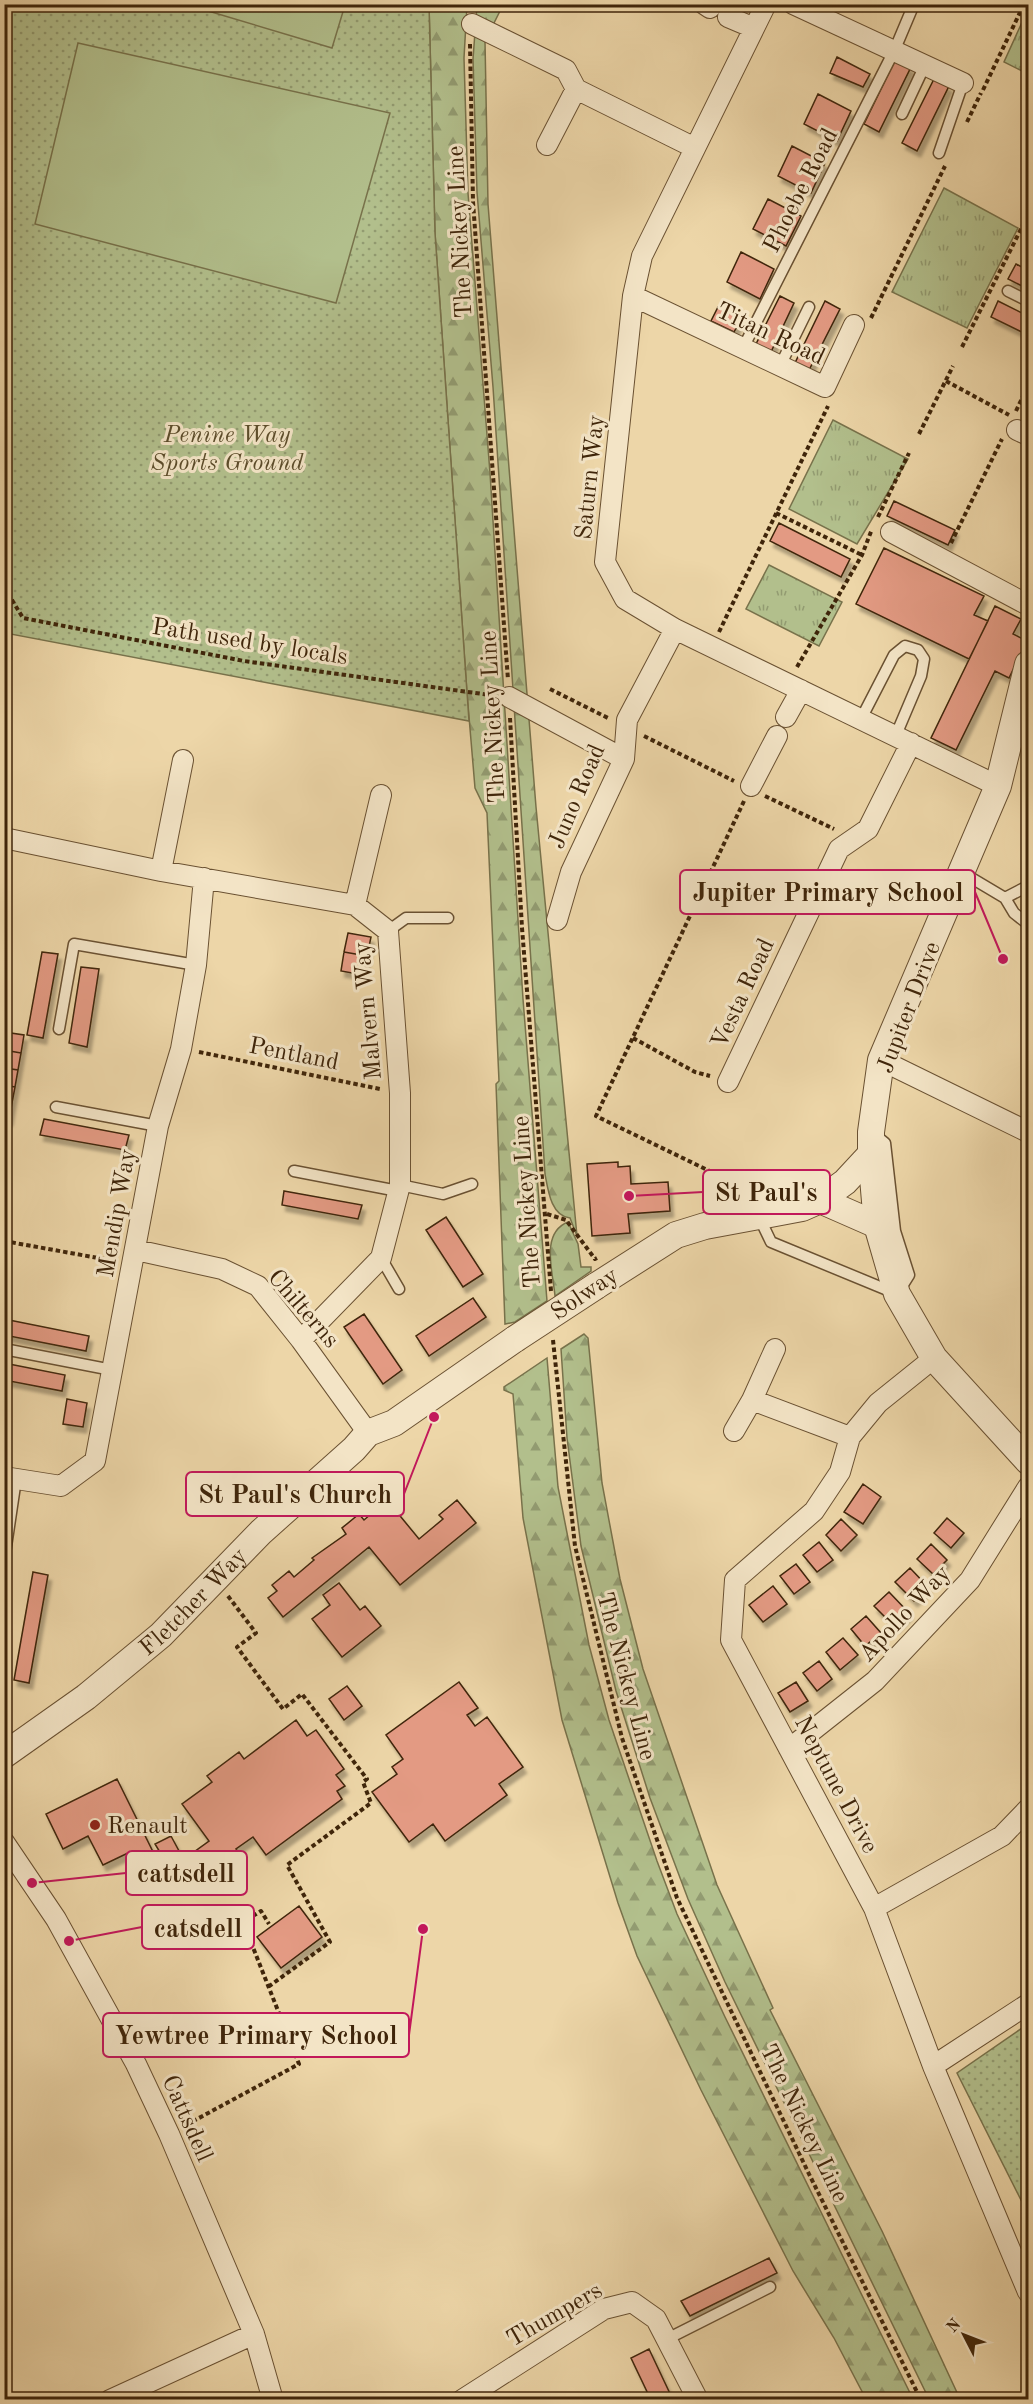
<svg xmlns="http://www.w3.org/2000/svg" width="1033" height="2404" viewBox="0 0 1033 2404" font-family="'Old Standard TT',serif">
<defs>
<pattern id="grass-tufts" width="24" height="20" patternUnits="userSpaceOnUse" patternTransform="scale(1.5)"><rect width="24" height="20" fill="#b2bf8c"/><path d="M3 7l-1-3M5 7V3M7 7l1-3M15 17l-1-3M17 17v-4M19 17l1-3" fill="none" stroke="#929b71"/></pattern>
<pattern id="forest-firs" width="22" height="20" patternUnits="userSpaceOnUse" patternTransform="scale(1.5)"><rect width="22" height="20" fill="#b2bf8c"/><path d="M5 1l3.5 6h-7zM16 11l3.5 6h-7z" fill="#929b71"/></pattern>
<pattern id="park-dots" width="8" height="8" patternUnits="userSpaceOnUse" patternTransform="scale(1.5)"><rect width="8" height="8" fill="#b2bf8c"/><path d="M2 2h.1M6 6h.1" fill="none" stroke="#929b71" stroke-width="1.8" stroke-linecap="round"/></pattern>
<filter id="shadow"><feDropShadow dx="3.5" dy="6" stdDeviation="1.5" flood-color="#0004"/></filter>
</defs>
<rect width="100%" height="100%" fill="#edd6a8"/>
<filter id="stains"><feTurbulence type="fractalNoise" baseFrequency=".00333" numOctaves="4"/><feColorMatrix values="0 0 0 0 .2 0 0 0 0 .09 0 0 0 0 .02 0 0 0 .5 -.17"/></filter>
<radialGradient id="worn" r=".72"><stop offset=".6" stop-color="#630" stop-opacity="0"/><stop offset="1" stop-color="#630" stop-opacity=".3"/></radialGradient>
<path fill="url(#grass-tufts)" stroke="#78724b" stroke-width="1.5" d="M1028,9V74L1004,62Z
M944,188L1018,228L967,328L892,292Z
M833,420L908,459L857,544L789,509Z
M769,565L842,602L819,646L746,609Z"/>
<path fill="url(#forest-firs)" stroke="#78724b" stroke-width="1.5" d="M429,5H467L464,58L468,193L490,473L523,999L547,1301L515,1322L505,1324L496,1084L499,1081L487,813L475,788L467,693L435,233Z
M477,5H503L485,41L488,204L536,807L577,1236L570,1218C551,1216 548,1190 545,1174L493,387L477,192L473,59Z
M568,1222L578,1244L581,1267H591V1271L555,1296C553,1272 540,1233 568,1222Z
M584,1334L588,1338L602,1483L620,1579L643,1669L717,1885L773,2008L770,2010L882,2231L960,2399H929L725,1982L688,1899L650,1798L616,1691L581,1546L567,1438L561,1349Z
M547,1358L558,1487L589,1645L609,1720L657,1861L677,1914L725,2017L913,2399H866L834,2338L793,2271L701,2090L637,1956L618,1903L562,1720L523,1518L513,1394L504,1390V1387Z"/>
<path fill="url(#park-dots)" stroke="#78724b" stroke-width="1.5" d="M4,5H429L435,233L469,721L5,633Z
M1028,2024V2214L957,2073Z"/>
<path fill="#b2bf8c" stroke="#78724b" stroke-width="1.5" d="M188,5H345L332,48Z
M78,43L390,113L336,303L35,224Z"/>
<path fill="#e39a83" stroke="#3f250a" stroke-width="1.5" filter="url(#shadow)" d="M837,57L870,74L863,87L830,73Z
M895,60L911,67L879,132L864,124Z
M934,79L949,86L917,151L902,143Z
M818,94L851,111L837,141L804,124Z
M792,146L825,163L811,193L778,176Z
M768,199L801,216L786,246L753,229Z
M741,252L774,269L760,299L727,282Z
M1016,264L1028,270V289L1008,279Z
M780,296L794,303L770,354L755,346Z
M825,301L840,309L808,372L794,365Z
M998,301L1028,316V335L991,317Z
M718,307L741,319L734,332L711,321Z
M894,501L955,530L948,545L887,516Z
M779,523L850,559L841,577L770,541Z
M884,548L984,596L974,615L988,621L969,659L856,604Z
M995,606L1021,619L1013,634L1027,641L1009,678L995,671L956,750L931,738Z
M348,933L371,937L367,956L344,952Z
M42,952L58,954L43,1038L27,1035Z
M344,952L367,956L363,975L341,971Z
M81,967L99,969L87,1047L69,1043Z
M4,1032L24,1035L21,1053L4,1050Z
M4,1050L21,1053L18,1070L4,1068Z
M4,1068L18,1070L15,1087L4,1085Z
M4,1085L15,1087L12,1103L4,1102Z
M4,1102L12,1103L9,1120L4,1119Z
M44,1119L129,1135L125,1150L40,1135Z
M618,1162V1167L630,1166L631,1184L668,1182L670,1211L628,1214L630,1233L592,1236L587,1164Z
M284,1191L362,1205L358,1219L282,1205Z
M446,1217L483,1274L463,1287L426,1230Z
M473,1298L486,1317L429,1356L416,1336Z
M364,1314L402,1370L383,1384L344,1327Z
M4,1319L89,1336L86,1351L4,1335Z
M4,1363L65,1375L62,1391L4,1380Z
M67,1399L87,1403L83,1427L63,1424Z
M863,1484L881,1497L863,1524L844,1512Z
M387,1500L419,1539L443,1519L439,1515L457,1500L476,1523L400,1585L369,1547L283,1617L268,1598L277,1591L272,1585L289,1571L294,1577L314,1560L312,1558L346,1534L342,1528L359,1514L364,1520Z
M947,1518L964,1533L951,1548L934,1533Z
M841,1519L857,1535L841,1551L826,1535Z
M819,1542L833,1560L817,1572L803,1555Z
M931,1544L947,1560L933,1574L917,1559Z
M796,1564L810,1582L794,1594L780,1576Z
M910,1568L928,1587L914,1601L895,1582Z
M33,1572L48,1575L29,1683L14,1680Z
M339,1583L360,1610L365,1606L381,1626L342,1657L312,1619L330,1605L323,1595Z
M773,1586L787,1604L763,1622L749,1605Z
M889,1592L909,1613L895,1627L874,1606Z
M866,1616L881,1633L865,1646L851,1629Z
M843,1638L858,1655L840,1670L826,1652Z
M819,1661L832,1679L817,1691L803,1673Z
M459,1682L478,1708L467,1715L475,1726L487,1717L523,1767L499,1784L507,1795L445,1841L433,1824L409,1842L372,1792L397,1774L392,1767L403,1759L386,1735Z
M796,1682L808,1701L790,1712L778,1693Z
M347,1686L362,1706L344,1720L329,1699Z
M296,1720L307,1736L316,1730L344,1769L336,1775L345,1786L337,1791L342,1799L266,1855L253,1837L236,1849L239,1853L210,1874L194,1852L209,1841L182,1804L212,1782L207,1776L239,1752L244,1759Z
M117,1779L161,1868L143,1877L130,1852L103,1865L88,1836L63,1849L46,1814Z
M171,1836L179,1851L164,1859L155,1844Z
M299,1906L322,1937L281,1968L257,1937Z
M769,2258L777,2273L690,2316L681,2301Z
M649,2349L673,2400H651L631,2358Z"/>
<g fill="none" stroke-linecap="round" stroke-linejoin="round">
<defs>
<path id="service" d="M902,114L925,65
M939,153L963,83
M1008,291L1028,301
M742,350L895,49L914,4
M780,366L809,307
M861,719L894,655L905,646L918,650L924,659L921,676L896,735
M963,873L1005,898
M1028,886L1005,898L1014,913L1028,924
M388,931L406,918H448
M59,1029L74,944L196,965
M56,1107L158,1126
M294,1171L398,1191
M400,1185L443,1194L472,1184
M759,1217L771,1242L897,1294L909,1275L895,1231L885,1143L874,1134
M381,1258L399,1289
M4,1349L112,1370
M4,1560L16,1479
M667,2339L770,2287"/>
<path id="minor" d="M704,4L710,8
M766,4L642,256L633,296L605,562L625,599L675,629L998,786
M793,4L963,83
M728,17L754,28
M472,24L566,70L576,89L695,148
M547,145L576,89
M633,296L825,387L854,325
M1017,430L1028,435
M891,532L1028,605
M509,697L624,759
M786,717L801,690
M751,786L777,736
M4,838L161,871L355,905L388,931L400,1093V1185L381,1258L301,1340
M161,871L183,760
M355,905L381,795
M557,920L571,872L624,759L627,720L675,629
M881,1060L1028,1132
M728,1082L839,849L868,829L911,743
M136,1250L222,1269L258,1286L301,1340L368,1433
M934,1358L878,1403L850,1437L840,1472L814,1511L735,1580L731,1640L874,1908L933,2066L1028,2292
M752,1400L850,1437
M734,1431L752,1400L775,1349
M4,1477L61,1486L95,1461L158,1126L181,1049L196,965L204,878
M789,1749L875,1681L970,1580L1028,1487
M4,1842L56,1919L136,2064L169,2134L254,2334L273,2400
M874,1908L1002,1836L1028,1809
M933,2066L1028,2004
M110,2400L254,2334
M462,2400L604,2309L632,2302L656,2319L698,2400"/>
<g id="tertiary">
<path d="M1028,664L998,786L881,1060L871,1132V1154L877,1225L897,1294L934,1358L1028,1461"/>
<path d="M820,1200L877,1225"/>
<path d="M596,1286L676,1235L705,1226L802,1208L820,1200L845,1182L871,1154"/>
<path id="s1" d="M4,1755L86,1697L161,1635L261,1532L354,1449L368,1433L394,1423L515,1339"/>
</g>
</defs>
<use href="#service" stroke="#6a5132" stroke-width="13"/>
<use href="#minor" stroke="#6a5132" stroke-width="22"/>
<use href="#tertiary" stroke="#6a5132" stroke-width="28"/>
<path stroke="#3f250a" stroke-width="4" stroke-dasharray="4.5 3" stroke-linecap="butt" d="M470,44L473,202L508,680
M983,90L1024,4
M967,122L981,93
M871,318L945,166
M962,347L1024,223
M946,381L1009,415
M1016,411L1028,386
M919,434L953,366
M776,513L862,555
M878,517L909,453
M951,543L1002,439
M4,587L23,618L244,661L490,695
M719,632L828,406
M797,667L862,555L872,529
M550,689L608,718
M510,718L522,928L551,1291
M644,736L734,781
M765,796L834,829
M744,801L596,1116L757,1194
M633,1038L695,1072L710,1076
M199,1052L380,1089
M547,1214L566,1220L595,1259L597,1258
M4,1241L115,1261
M553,1340L575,1546L622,1738L677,1898L809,2174L921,2400
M228,1596L256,1633L237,1647L283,1709L302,1694L367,1779L363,1782L371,1803L287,1865L330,1942L268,1987
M186,2125L299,2064L243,1922L261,1911L269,1924"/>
<use href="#service" stroke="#f3e4c6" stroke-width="10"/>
<use href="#minor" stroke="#f3e4c6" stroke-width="20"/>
<use href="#tertiary" stroke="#f3e4c6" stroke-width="26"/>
<defs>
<path id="tertiary-bridge" d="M515,1339L596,1286"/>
</defs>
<use href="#tertiary-bridge" stroke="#6a5132" stroke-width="28" stroke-linecap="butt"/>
<use href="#tertiary-bridge" stroke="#f3e4c6" stroke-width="26"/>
</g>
<circle fill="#8f2418" stroke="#f3e4c6" stroke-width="2" cx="95" cy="1825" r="6"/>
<g text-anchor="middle" stroke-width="6" stroke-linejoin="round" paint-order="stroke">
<g font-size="24" fill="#3f250a" stroke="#f3e4c6">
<text transform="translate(800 190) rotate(-63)" y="8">Phoebe Road</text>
<text transform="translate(459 232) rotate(-93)" y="8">The Nickey Line</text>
<text transform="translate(771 333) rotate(25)" y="8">Titan Road</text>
<text transform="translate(589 477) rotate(-84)" y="8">Saturn Way</text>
<text transform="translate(250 641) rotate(9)" y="8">Path used by locals</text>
<text transform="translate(492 717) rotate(-93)" y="8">The Nickey Line</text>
<text transform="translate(576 796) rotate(-67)" y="8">Juno Road</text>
<text transform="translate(742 993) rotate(-65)" y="8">Vesta Road</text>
<text transform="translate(908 1007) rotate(-69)" y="8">Jupiter Drive</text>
<text transform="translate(367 1011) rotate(-95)" y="8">Malvern Way</text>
<text transform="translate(294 1053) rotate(11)" y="8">Pentland</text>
<text transform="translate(526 1202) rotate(-94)" y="8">The Nickey Line</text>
<text transform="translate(116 1213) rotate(-80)" y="8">Mendip Way</text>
<text transform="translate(584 1293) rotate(-34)" y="8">Solway</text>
<text transform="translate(304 1308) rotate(49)" y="8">Chilterns</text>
<text dy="8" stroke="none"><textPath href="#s1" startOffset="244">Fletcher Way</textPath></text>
<text transform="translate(904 1613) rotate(-47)" y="8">Apollo Way</text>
<text transform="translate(627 1676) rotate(75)" y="8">The Nickey Line</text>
<text transform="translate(837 1784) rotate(62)" y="8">Neptune Drive</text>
<text transform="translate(188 2118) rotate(66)" y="8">Cattsdell</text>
<text transform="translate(805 2123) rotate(64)" y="8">The Nickey Line</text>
<text transform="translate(554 2314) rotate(-30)" y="8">Thumpers</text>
</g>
<g font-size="24" font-style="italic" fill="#5c4c2a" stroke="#f3e4c6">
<text x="227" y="442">Penine Way<tspan x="227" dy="28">Sports Ground</tspan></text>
</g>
<g font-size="24" fill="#3f250a" stroke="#f3e4c6" text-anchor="start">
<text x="107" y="1833">Renault</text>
</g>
</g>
<path fill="none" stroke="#c2185b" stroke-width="2" d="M1003 959L975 892M629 1196L703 1192M434 1417L404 1494M32 1883L126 1873M69 1941L142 1927M423 1929L409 2035"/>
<g fill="#c2185b" stroke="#f3e4c6" stroke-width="2">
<circle cx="1003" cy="959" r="6"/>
<circle cx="629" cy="1196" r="6"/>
<circle cx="434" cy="1417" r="6"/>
<circle cx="32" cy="1883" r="6"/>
<circle cx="69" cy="1941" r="6"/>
<circle cx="423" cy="1929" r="6"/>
</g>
<g fill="#f3e4c6" stroke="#c2185b" stroke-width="2">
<rect x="680" y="870" width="295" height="44" rx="6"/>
<rect x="703" y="1170" width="127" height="44" rx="6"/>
<rect x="186" y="1472" width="218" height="44" rx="6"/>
<rect x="126" y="1851" width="121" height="44" rx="6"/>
<rect x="142" y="1905" width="112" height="44" rx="6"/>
<rect x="103" y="2013" width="306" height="44" rx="6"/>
</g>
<g font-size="26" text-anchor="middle" font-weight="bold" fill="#3f250a">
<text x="828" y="901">Jupiter Primary School</text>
<text x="766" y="1201">St Paul's</text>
<text x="295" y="1503">St Paul's Church</text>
<text x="186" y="1882">cattsdell</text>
<text x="198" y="1937">catsdell</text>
<text x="256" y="2044">Yewtree Primary School</text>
</g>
<rect width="1033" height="2404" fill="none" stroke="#edd6a8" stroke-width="24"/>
<rect x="6" y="6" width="1021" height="2392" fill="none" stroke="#3f250a" stroke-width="3"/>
<rect x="12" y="12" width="1009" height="2380" fill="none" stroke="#3f250a" stroke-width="1.5"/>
<g transform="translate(964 2335) rotate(312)" stroke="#f3e4c6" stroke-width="4.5" paint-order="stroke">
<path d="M0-4.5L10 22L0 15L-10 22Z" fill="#3f250a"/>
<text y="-9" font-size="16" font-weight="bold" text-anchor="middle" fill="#3f250a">N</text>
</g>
<rect width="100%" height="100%" filter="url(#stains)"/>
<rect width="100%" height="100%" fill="url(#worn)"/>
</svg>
